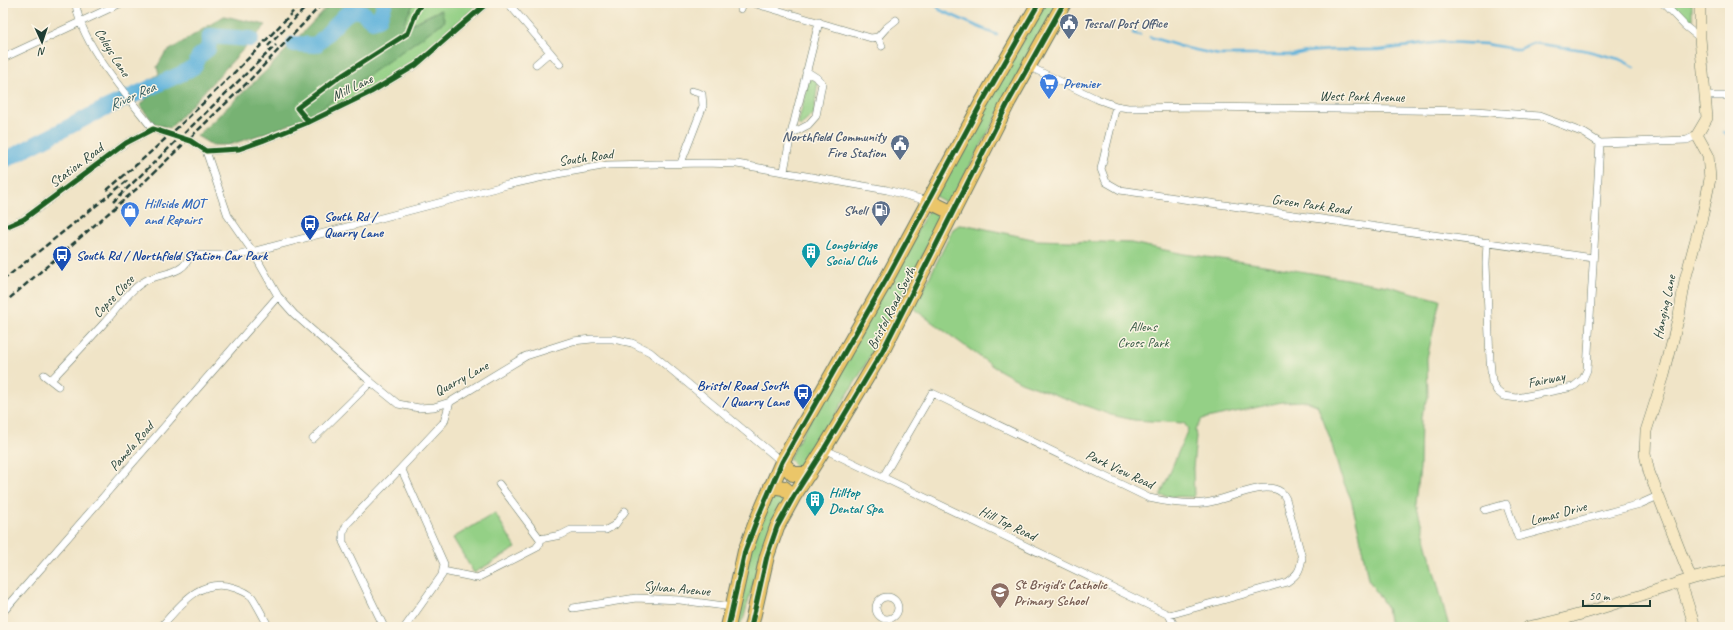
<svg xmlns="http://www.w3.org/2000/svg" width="1733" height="630" viewBox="0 0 1733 630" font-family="Caveat,sans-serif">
<rect width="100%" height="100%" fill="#fcf5e5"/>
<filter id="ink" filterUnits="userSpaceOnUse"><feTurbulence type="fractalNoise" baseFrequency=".025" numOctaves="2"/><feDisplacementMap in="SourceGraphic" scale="8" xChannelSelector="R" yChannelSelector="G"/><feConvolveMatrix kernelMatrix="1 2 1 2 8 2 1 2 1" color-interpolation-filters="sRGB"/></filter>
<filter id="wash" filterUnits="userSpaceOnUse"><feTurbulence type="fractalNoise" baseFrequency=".012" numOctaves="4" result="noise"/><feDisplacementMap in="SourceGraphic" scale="16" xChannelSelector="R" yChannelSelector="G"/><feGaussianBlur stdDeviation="0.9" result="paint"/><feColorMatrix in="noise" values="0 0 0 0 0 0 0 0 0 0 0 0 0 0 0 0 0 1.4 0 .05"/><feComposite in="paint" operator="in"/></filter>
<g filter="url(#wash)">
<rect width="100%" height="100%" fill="#f0e4c7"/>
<path fill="#94d086" stroke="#5a865d" d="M414,3H480L414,62L370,89L312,118L310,116L445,21L440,10L407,26L404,22Z
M1044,3H1059L949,204L935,196Z
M1670,3H1692V24L1672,6Z
M809,78L818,81L814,114L800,126L798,124Z
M928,211H933L942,219L862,371L802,469L796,468L789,458Z
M959,225L972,226L1037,240L1131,243L1184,254L1258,264L1388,286L1440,300L1427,358L1428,398L1421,417L1420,468L1416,504L1449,627H1390L1387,608L1368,579L1359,532L1351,499L1340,474L1330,438L1317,405L1306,401L1282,402L1202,419L1195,430L1196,437L1193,468L1194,497L1160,496L1188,429L1184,423L1134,420L1111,415L1021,382L994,367L914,309L953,229Z
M781,493L785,501L760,557L744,617L739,627H731L750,547L770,495Z
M495,513L516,548L474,573L453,538Z"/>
<path fill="#77b273" stroke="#4b7854" d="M331,3H414L404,22L407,26L441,10L445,21L310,116L283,127L229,145H212L197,136L267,70Z
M224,16L266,25L170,128L155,124L140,106L149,96L148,81L159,74L157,67L165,53Z"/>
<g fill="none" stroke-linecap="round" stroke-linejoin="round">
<path stroke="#5fb2db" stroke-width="2.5" d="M935,3L940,10L997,35
M1133,33L1140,35
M1150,37L1186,48L1219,55H1292L1306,52L1330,50H1379L1442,42L1486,44L1514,49H1519L1533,43L1584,50L1619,59L1635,67
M1723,132L1730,136"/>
<path stroke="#5fb2db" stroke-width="16" d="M294,44L316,45L345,15L353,10L362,12L373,21L379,19L385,3
M3,161L103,109L183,73L195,66L199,56L208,49L210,36L251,39"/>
</g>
</g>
<g filter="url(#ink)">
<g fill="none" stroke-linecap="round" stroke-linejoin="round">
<path stroke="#c6c3aa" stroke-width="7" stroke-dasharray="7 3.5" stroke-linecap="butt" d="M165,133L191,141"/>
<defs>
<path id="street" d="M76,3C79,42 129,98 153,129
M508,3L550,52
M753,3L871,38L878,37L886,28L896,20
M1663,3L1685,26L1700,38
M741,9L743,3
M878,37L882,46
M3,58L121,3
M536,64L550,52L560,64
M1028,66L1097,99L1116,106L1128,108L1200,107L1476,111L1539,116L1584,133L1600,143L1687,140L1697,135
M806,71L817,78L822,83L816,116L808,125L791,134L819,22
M1705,96H1730
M1116,106L1101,169L1106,182L1120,190L1593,258
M153,129L165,133
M191,141L206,151L228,216L253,252L278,296L294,314L371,382L398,404L419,408L434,407L450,402L526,356L573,341L592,339H613L632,343L650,352L782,462
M206,151L239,149L262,141L309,122L371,92L416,65L487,3
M681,163L703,106L702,94L692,91
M784,171L791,134
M3,228L24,219L126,143L153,129
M1487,242L1486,264L1490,360L1492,382L1497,391L1503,396L1517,398L1573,387L1583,379L1587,370L1600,143
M44,375L58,386
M51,380C69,361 87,342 105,322C117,309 129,290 145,281C161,272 184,276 190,255H240L507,185L557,174L608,165L705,163L737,164L887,190L928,201
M313,439L371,382
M824,449L1169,615L1175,627
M883,477L932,393L1149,498C1167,502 1184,505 1203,503C1223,502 1264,479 1281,492C1283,493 1285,497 1286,499L1302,558C1300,571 1298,574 1287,582L1169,615
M1485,510L1506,504L1518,537L1640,504L1658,496
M540,539L561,535L571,530H606L615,525L625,511
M443,571L477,578L536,548L540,543V539L499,484
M876 608a11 11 0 1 1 22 0a11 11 0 1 1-22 0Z
M573,608L636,598L680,600L732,607
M3,612L278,296
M161,627C181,604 201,576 235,588C241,590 248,593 252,597C258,606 263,617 269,627
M384,627L343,542V533L347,524L401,468
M405,627L442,575L444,564L401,468L444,422L450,402"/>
<path id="secondary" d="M1691,579L1649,472L1645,454L1646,431L1664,375L1679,316L1685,280L1703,213L1710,179L1708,155L1697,135L1707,118L1700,38V3
M1681,583L1695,627
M1528,627C1584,616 1637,596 1691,579C1703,575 1717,573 1730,570"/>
<path id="highway" d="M928,201L953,213
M782,462L793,474H809
M771,486L784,488L794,496
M728,627L745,551L756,522L782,462L887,278L981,104L1039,3
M751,627L767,556L777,527L794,496L824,449L882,352L1009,101L1064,3"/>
</defs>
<use href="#street" stroke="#687767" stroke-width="8"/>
<use href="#secondary" stroke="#687767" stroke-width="12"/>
<use href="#highway" stroke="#687767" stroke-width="16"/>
<use href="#street" stroke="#fff" stroke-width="7"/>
<use href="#secondary" stroke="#f7e8c3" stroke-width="11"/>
<use href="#highway" stroke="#ebc669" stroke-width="14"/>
<path stroke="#1f3d34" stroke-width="2.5" stroke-dasharray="6 3" stroke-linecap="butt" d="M268,46L310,3
M107,190C176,132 240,69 301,3
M113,202L276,45
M3,280L128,180
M3,304L140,186L247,83L323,3"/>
<defs>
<path id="cycleway" d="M309,122L297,108L335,80L408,33L417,10L422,3
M3,228L24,219L126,143L153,129L191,141L206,151L239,149L262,141L309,122L371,92L416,65L487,3
M728,627L745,551L756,522L782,462L887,278L981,104L1039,3
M751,627L767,556L777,527L794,496L824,449L882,352L1009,101L1064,3"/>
</defs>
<use href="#cycleway" stroke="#fcf5e5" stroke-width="8"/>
<use href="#cycleway" stroke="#1b5e20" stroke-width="5"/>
</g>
</g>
<defs>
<symbol id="civic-pin" viewBox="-11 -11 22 30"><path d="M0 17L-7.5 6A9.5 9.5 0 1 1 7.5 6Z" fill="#5c6f8a" stroke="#fcf5e5"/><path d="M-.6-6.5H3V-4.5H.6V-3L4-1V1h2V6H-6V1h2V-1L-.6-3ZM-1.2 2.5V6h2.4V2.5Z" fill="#fff"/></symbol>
<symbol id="supermarket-pin" viewBox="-11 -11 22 30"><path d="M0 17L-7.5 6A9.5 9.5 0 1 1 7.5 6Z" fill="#3f7fe0" stroke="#fcf5e5"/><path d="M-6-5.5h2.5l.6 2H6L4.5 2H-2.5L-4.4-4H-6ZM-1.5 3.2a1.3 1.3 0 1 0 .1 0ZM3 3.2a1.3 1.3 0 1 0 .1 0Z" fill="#fff"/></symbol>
<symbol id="fuel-pin" viewBox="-11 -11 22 30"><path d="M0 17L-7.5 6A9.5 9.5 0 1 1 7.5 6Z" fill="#5c6f8a" stroke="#fcf5e5"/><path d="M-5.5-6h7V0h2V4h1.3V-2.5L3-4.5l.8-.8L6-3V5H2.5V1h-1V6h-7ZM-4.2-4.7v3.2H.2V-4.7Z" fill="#fff"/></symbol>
<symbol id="shop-pin" viewBox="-11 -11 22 30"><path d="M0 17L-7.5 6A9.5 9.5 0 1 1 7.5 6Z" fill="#3f7fe0" stroke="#fcf5e5"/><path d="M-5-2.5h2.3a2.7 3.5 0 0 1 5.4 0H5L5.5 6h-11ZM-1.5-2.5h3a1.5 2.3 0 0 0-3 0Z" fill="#fff"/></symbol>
<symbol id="bus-pin" viewBox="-11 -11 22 30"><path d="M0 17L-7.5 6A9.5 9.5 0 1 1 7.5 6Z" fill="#1a4fb4" stroke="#fcf5e5"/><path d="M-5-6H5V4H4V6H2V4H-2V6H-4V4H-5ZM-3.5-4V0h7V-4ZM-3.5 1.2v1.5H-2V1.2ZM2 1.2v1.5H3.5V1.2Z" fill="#fff"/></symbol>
<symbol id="building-pin" viewBox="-11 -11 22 30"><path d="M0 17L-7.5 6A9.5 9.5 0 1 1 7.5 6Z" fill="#0f9aa8" stroke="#fcf5e5"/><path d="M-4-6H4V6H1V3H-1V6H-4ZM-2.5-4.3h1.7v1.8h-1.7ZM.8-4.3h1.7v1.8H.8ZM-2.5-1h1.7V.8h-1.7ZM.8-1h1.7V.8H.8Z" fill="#fff"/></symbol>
<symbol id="school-pin" viewBox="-11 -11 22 30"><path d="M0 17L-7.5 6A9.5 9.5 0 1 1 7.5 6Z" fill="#8d6e63" stroke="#fcf5e5"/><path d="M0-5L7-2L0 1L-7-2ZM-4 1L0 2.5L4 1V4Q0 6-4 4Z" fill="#fff"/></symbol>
</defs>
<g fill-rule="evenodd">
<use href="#civic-pin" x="1058" y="12" width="22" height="30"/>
<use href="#supermarket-pin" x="1038" y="72" width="22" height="30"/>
<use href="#civic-pin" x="889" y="133" width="22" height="30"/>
<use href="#fuel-pin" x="870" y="199" width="22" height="30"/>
<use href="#shop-pin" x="119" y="200" width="22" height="30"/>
<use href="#bus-pin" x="299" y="213" width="22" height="30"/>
<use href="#building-pin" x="800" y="241" width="22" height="30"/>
<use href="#bus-pin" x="51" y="244" width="22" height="30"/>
<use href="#bus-pin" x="792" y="382" width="22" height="30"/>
<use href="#building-pin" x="804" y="489" width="22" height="30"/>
<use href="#school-pin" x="989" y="581" width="22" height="30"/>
</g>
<g text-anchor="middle" stroke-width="3" stroke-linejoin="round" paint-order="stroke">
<g font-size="14" font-weight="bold" fill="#4e5e75" stroke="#fcf5e5" text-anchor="end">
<text x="1083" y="28" text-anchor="start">Tessall Post Office</text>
<text x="886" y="141">Northfield Community<tspan x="886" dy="16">Fire Station</tspan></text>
<text x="867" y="215">Shell</text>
</g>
<g font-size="14" fill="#1f3d34" stroke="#fcf5e5">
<text transform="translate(113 52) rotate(58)" y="5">Coleys Lane</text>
<text transform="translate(352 87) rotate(-26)" y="5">Mill Lane</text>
<text transform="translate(1362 96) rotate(1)" y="5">West Park Avenue</text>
<text transform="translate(586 157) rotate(-8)" y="5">South Road</text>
<text transform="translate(76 165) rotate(-37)" y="5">Station Road</text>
<text transform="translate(1311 204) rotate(8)" y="5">Green Park Road</text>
<text transform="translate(113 296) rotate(-46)" y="5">Copse Close</text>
<text transform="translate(1664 307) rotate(-78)" y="5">Hanging Lane</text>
<text transform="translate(891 308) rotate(-63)" y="5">Bristol Road South</text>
<text transform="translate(461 378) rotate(-28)" y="5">Quarry Lane</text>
<text transform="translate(1546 379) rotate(-12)" y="5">Fairway</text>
<text transform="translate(131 446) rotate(-49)" y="5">Pamela Road</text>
<text transform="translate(1120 469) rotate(25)" y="5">Park View Road</text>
<text transform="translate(1558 513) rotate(-15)" y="5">Lomas Drive</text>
<text transform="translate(1008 523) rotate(26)" y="5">Hill Top Road</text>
<text transform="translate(677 588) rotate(5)" y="5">Sylvan Avenue</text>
</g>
<g font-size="14" font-weight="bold" fill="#366cbe" stroke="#fcf5e5" text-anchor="start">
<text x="1063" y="88">Premier</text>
<text x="144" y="208">Hillside MOT<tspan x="144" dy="16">and Repairs</tspan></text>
</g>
<g font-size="14" font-weight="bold" fill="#164399" stroke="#fcf5e5" text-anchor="start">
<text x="324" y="221">South Rd /<tspan x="324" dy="16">Quarry Lane</tspan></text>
<text x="76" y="260">South Rd / Northfield Station Car Park</text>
<text x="789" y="390" text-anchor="end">Bristol Road South<tspan x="789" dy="16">/ Quarry Lane</tspan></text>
</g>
<g font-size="14" font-weight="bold" fill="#0d838f" stroke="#fcf5e5" text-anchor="start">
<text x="825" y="249">Longbridge<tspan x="825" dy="16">Social Club</tspan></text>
<text x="829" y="497">Hilltop<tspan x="829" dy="16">Dental Spa</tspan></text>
</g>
<g font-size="14" fill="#365a44" stroke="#fcf5e5">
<text x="1143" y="331">Allens<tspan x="1143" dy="16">Cross Park</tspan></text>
</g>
<g font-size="14" font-weight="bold" fill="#785e54" stroke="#fcf5e5" text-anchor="start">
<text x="1014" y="589">St Brigid's Catholic<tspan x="1014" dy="16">Primary School</tspan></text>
</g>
<g font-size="15" font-style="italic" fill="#2f5a5e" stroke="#fcf5e5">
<text transform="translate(132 96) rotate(-24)" y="5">River Rea</text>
</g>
</g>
<rect width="1733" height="630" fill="none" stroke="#fcf5e5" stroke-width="16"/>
<g transform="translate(42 42) rotate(177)" stroke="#fcf5e5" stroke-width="3" paint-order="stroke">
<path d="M0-3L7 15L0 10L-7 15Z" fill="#1f3d34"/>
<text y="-6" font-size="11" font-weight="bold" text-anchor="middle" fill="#1f3d34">N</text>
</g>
<path d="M1583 600v6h67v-6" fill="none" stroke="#1f3d34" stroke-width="2"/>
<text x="1589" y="600" font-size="12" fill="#1f3d34" stroke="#fcf5e5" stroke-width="3" paint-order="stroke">50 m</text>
</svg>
